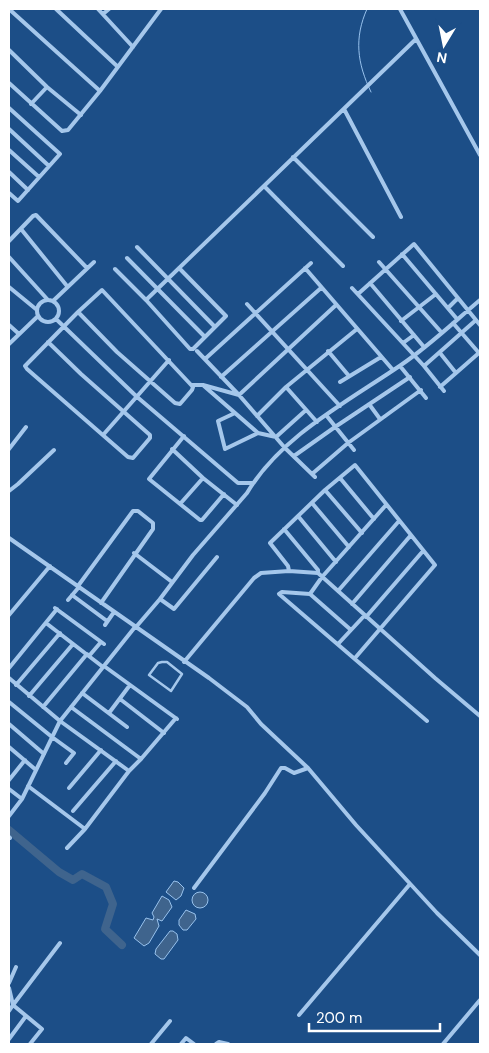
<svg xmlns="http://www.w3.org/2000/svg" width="489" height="1053" viewBox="0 0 489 1053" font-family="'DM Sans',sans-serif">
<rect width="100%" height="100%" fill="#1c4e87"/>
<path fill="#3f648d" stroke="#98c2ed" d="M174,881L178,882L184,888L181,896L176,900L166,892Z
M192 900a8 8 0 1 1 16 0a8 8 0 1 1-16 0Z
M162,896L169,900L172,907L162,921L157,919L159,926L149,943L144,946L134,938L146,918L153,920L154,917L152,913Z
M186,910L195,914L196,919L187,930H183L179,925V920Z
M170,931H173L177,934L178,940L164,959H161L155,954L156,949Z"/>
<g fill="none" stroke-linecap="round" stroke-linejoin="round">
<path stroke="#98c2ed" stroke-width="1" d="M367,9C354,38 357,63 371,92"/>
<path stroke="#3f648d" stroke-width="8" d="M9,830L59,872L73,880L82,874L106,887L113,904L105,929L122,945"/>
<path stroke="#a5c7eb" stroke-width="2.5" d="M162,662H167L182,674L171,691L149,675L158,663Z"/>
<path stroke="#a5c7eb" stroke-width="4" d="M9,9L100,91
M56,9L118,67
M98,9L133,47
M400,9L480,155
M103,14L109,9
M9,50L47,87L81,115
M9,83L62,131L68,130L100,91L161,9
M31,104L47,87
M9,108L60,154L18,201L9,193
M344,109L401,217
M9,129L49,166
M9,150L39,177
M293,157L373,237
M9,172L28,190
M264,186L343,266
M21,229L67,286
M9,241L33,216L36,215L87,268
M137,247L215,327
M402,254L457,319
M9,257L48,300
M127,258L205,337
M379,262L442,333
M305,268L393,370
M115,269L146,300L190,349H193L226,316L179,268
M370,283L424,347
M9,287L37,310
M352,288L424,366L444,391
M358,294L414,244L480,325
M146,300L416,39
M37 311a11 11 0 1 1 22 0a11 11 0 1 1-22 0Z
M53,301L94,262
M247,304L340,406
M448,308L458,298
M56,319L136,396L238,483H253
M401,321L436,294
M453,323L479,353
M9,325L19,334
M48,342L81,374L150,435V438L133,458L128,457L27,369L25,366L78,312L102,290L193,387L192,390L180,404L175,403L117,352L78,312
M403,343L414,335
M9,344L38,316
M197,351L239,395L285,448L315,477
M328,351L349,376
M440,353L456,373
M205,359L311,263
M400,366L426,398
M424,366L476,320
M221,377L321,288
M340,382L381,357
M192,385H203L239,395L336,305
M204,386L258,433L276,437L306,410
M286,387L317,422
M440,387L480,352
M369,404L380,419
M235,413L218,421L225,449L258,433
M326,415L354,450
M257,416L286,387L357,329
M103,435L169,360
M184,436L149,479L200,520H202L224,494
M9,449L26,427
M172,449L203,478L237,505
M294,456L335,427L410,377
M312,474L348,443L421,390
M340,478L374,519
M325,490L362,533
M9,491L18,484L54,450
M312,503L349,547
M180,504L203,478
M298,516L336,562
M284,529L318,570V573
M9,538L209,678L247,707L261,724L308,768L356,825L437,913L480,955
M134,553L172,582
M289,571L288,566L270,543L325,490L355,465L435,565L355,658
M78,586L133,511H138L153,523V529L101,603
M338,591L399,521
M310,594L322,577L386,505
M72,595L107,621
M160,599L174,609L217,557
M68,600L79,587
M352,604L411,535
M55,608L104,644
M9,615L50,566
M366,617L423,551
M46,623L103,667
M105,625L114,612
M136,627L160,599L193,555L247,493C281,436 347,402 401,365C429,346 454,322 480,300
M351,630L310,594L282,592L279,594L427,721
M338,644L365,615
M89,656L101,642
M184,662L254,578L261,573L289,571L318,573L435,678L480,716
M104,666L177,719
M9,668L57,609
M9,678L60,721L129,771
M16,685L60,633
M82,693L127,727
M29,696L73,644
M120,699L164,733
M9,702L52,737
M43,707L87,654
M71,707L141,759
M109,713L130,685
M9,724L44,754
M52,737L74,753L66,763
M9,747L36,770
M9,780L25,760
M28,786L85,829
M69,788L101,750
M9,789L22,799
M73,811L116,761
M9,816L22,799L60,721L135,627
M9,837L10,838
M67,848L85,829L129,771L141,759L176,718
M194,888L265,793L281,768H285L294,773L308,768
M9,983L16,967
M9,988L13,1005L9,1011
M299,1015L410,884
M9,1039L26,1016
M30,1044L42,1029L13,1005L60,943
M151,1044L170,1021
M181,1044L186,1038L194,1044
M216,1044L219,1042L228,1044
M443,1044L480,1000"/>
</g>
<rect width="489" height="1053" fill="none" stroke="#ffffff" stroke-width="20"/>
<g transform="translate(444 45) rotate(190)" stroke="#1c4e87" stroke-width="4" paint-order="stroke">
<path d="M0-4L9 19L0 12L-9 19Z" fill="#ffffff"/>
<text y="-8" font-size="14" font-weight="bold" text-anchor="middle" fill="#ffffff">N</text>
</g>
<path d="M309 1023v8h131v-8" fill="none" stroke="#ffffff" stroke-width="2.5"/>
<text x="316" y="1023" font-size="15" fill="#ffffff" stroke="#1c4e87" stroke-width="4" paint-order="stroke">200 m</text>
</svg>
